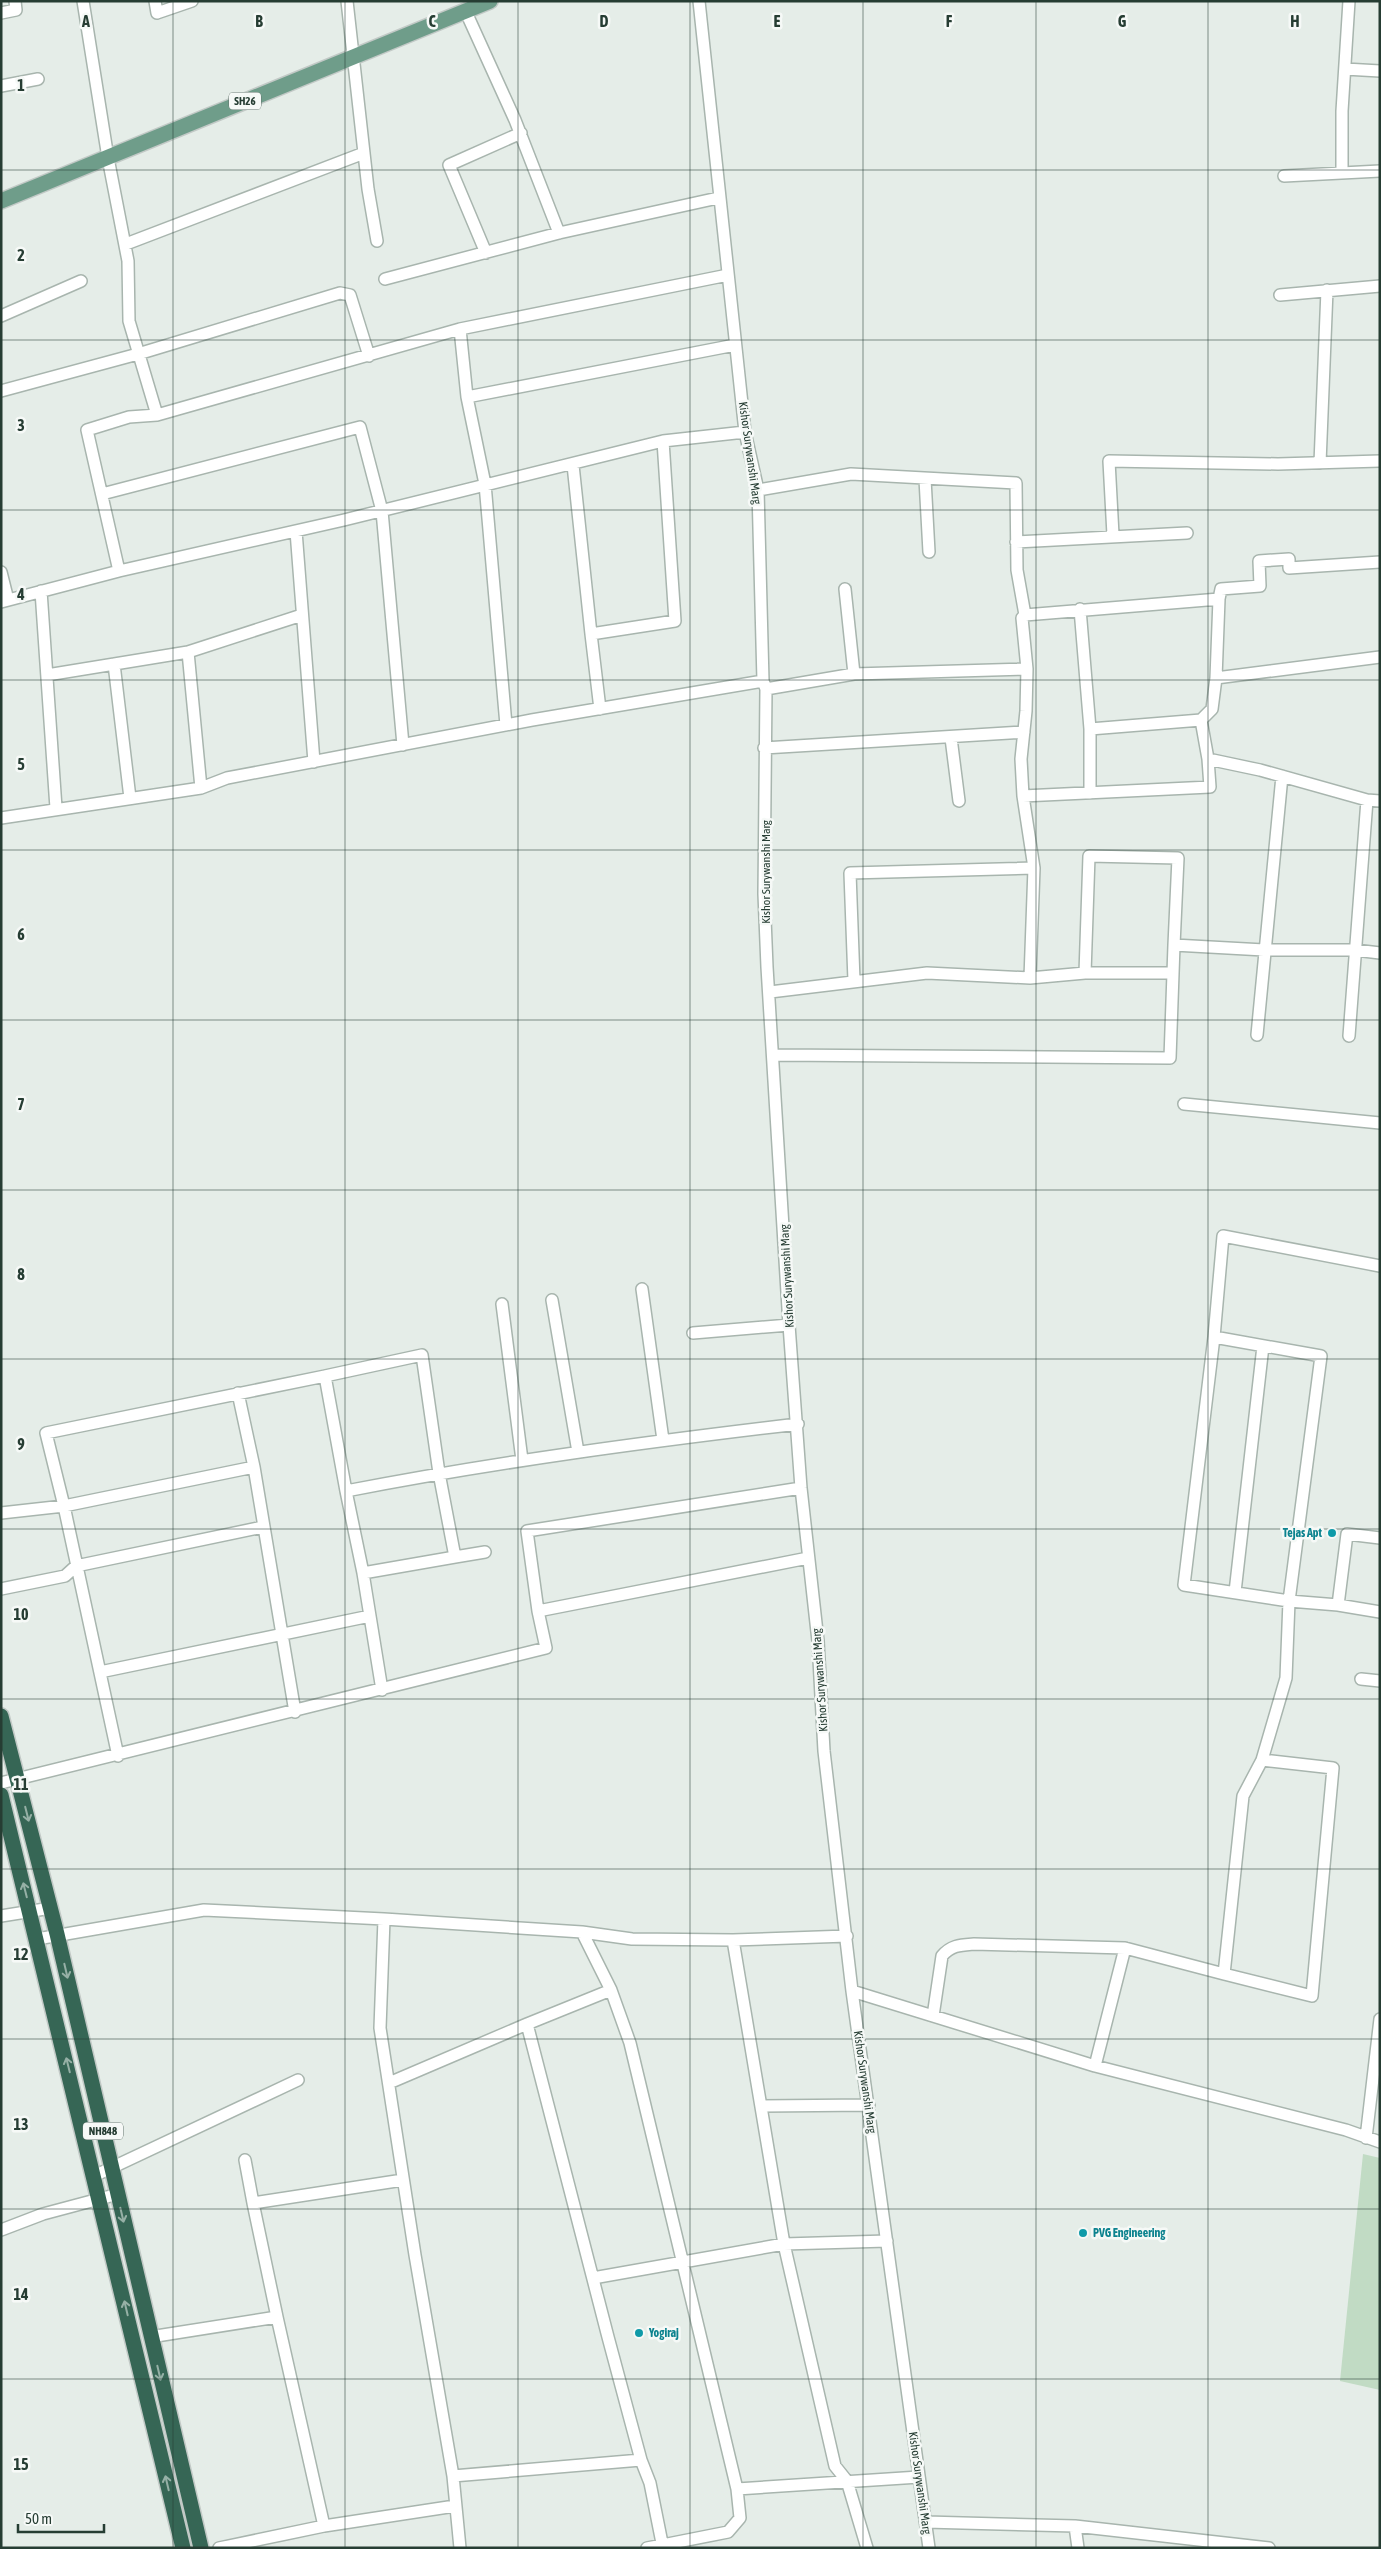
<svg xmlns="http://www.w3.org/2000/svg" width="1381" height="2549" viewBox="0 0 1381 2549" font-family="'Asap Condensed',sans-serif">
<rect width="100%" height="100%" fill="#e5ede8"/>
<path fill="#c1dbc4" d="M1363,2154L1380,2158V2390L1340,2381Z"/>
<g fill="none" stroke-linecap="round" stroke-linejoin="round">
<defs>
<path id="minor" d="M83,1L108,158L128,261L129,321L157,415
M155,1L157,13L192,1
M347,1L368,189L377,241
M699,1L745,432L758,490L763,681L766,689L764,894L767,967L789,1325L801,1488L818,1641L824,1751L852,1991L929,2548
M465,10L515,120L559,233
M1,13L16,10L15,1
M1345,69L1380,71
M1,86L38,79
M1342,172V111L1349,1
M1284,176L1380,171
M126,244L364,153
M486,253L449,165L521,133
M385,279L559,233L718,198
M1280,295L1380,286
M1,316L81,281
M1,391L138,354L340,293L350,295L369,356
M467,397L735,345
M1320,463L1327,290
M573,465L591,634L675,621L663,441
M925,479L929,552
M758,490L851,474L1016,483L1017,570L1025,615L1022,618L1027,669L1026,711L1021,759L1023,796L1034,868
M102,494L360,427L382,511L403,745
M296,531L314,762
M1113,535L1109,461L1278,464L1380,461
M1016,542L1187,533
M119,571L87,430L129,417L157,415L460,329
M1,572L8,600
M845,589L854,674
M41,591L56,808
M1219,599L1216,678L1212,709L1201,720L1208,759L1260,770L1367,800L1380,801
M1,602L119,571L344,520L663,441L745,432
M1080,609L1090,729
M1025,615L1219,599L1221,589L1260,586L1259,561L1289,559V568L1380,562
M591,634L600,709
M188,652L201,788
M114,664L130,798
M47,675L188,652L302,615
M1216,678L1380,657
M766,689L854,674L1027,669
M506,725L485,484L467,397L460,329L728,275
M951,738L959,801
M764,748L1024,732
M1090,793V729L1201,720
M1023,796L1210,787L1208,759
M1,818L201,788L227,778L532,720L763,681
M1085,973L1089,856L1178,858L1174,945
M854,981L850,873L1034,868L1030,978
M770,992L927,973L1030,978L1085,973H1173
M1257,1035L1282,776
M1349,1036L1367,800
M774,1055L1170,1058L1174,945L1264,950H1355L1380,953
M1184,1104L1380,1123
M642,1289L663,1440
M552,1300L578,1452
M502,1304L522,1460
M693,1333L789,1325
M1214,1337L1184,1585L1289,1601L1338,1605L1380,1612
M325,1376L422,1355L439,1473L455,1557L485,1552
M238,1393L254,1467L295,1712
M801,1488L527,1531L538,1611L808,1558
M346,1491L363,1573L382,1690
M1,1513L64,1506L254,1467
M363,1573L455,1557
M1,1589L65,1576L76,1566L263,1527
M1235,1592L1263,1346
M1338,1605L1347,1534L1380,1538
M100,1672L370,1616
M1361,1679L1380,1681
M118,1756L64,1506L46,1433L325,1376L346,1491C495,1462 646,1442 798,1424
M1262,1760L1333,1768L1312,1996L1224,1974L1243,1796L1262,1760L1286,1678L1289,1601L1321,1356L1214,1337L1223,1236L1380,1266
M1,1783L546,1648L538,1611
M1,1916L51,1908
M384,1919L582,1932L632,1939L733,1940
M582,1932L611,1990L630,2043L737,2489L919,2477
M847,1936L733,1940L784,2244L835,2466L847,2481L867,2548
M37,1939L204,1910L384,1919L380,2028L415,2255L453,2476L460,2548
M611,1990L527,2024L608,2337L641,2460L650,2483L663,2548
M852,1991L1095,2066L1346,2130L1380,2142
M933,2016L942,1956C951,1945 961,1945 974,1944L1125,1948
M1095,2066L1125,1948L1224,1974
M389,2083L527,2024
M762,2106L869,2105
M1366,2138L1380,2019
M245,2160L253,2203L403,2180
M94,2176L298,2080
M253,2203L277,2317
M1,2230L43,2214L118,2194
M593,2278L784,2244L887,2241
M150,2337L277,2317L324,2526
M453,2476L641,2460
M926,2522L1075,2526L1269,2548
M1075,2526L1078,2548
M219,2548L324,2526L455,2506
M647,2548L728,2532L740,2518L737,2489"/>
<path id="major" d="M1,201L490,1"/>
<path id="highway" d="M1,1716L57,1934L201,2548
M1,1795L183,2548"/>
</defs>
<use href="#minor" stroke="#a8b5ae" stroke-width="14"/>
<use href="#major" stroke="#c2c9c6" stroke-width="18"/>
<use href="#highway" stroke="#c2c9c6" stroke-width="18"/>
<use href="#minor" stroke="#fff" stroke-width="11"/>
<use href="#major" stroke="#6f9d8a" stroke-width="15"/>
<use href="#highway" stroke="#366655" stroke-width="15"/>
</g>
<defs><path id="oneway-shaft" d="M-6 0H5M1.5-3L5.5 0L1.5 3" fill="none" stroke-width="1.6" stroke-linecap="round" stroke-linejoin="round" transform="scale(1.25)"/></defs>
<g stroke="#96b0a6">
<use href="#oneway-shaft" transform="translate(27 1814) rotate(76)"/>
<use href="#oneway-shaft" transform="translate(25 1890) rotate(-104)"/>
<use href="#oneway-shaft" transform="translate(66 1971) rotate(77)"/>
<use href="#oneway-shaft" transform="translate(68 2065) rotate(-104)"/>
<use href="#oneway-shaft" transform="translate(122 2215) rotate(77)"/>
<use href="#oneway-shaft" transform="translate(126 2308) rotate(-103)"/>
<use href="#oneway-shaft" transform="translate(159 2373) rotate(77)"/>
<use href="#oneway-shaft" transform="translate(167 2483) rotate(-103)"/>
</g>
<path fill="none" stroke="#263d33" stroke-width="1" stroke-opacity="0.55" d="M173,1V2548M345,1V2548M518,1V2548M690,1V2548M863,1V2548M1036,1V2548M1208,1V2548M1,170H1380M1,340H1380M1,510H1380M1,680H1380M1,850H1380M1,1020H1380M1,1190H1380M1,1359H1380M1,1529H1380M1,1699H1380M1,1869H1380M1,2039H1380M1,2209H1380M1,2379H1380"/>
<g fill="#0f9aa8" stroke="#f6f9f7" stroke-width="2">
<circle cx="1332" cy="1533" r="5"/>
<circle cx="1083" cy="2233" r="5"/>
<circle cx="639" cy="2333" r="5"/>
</g>
<g text-anchor="middle" stroke-width="5" stroke-linejoin="round" paint-order="stroke">
<g fill="#f6f9f7" stroke="#64756e" stroke-width="1">
<rect x="229" y="92.5" width="32" height="17" rx="4"/>
<rect x="83" y="2122.5" width="40" height="17" rx="4"/>
</g>
<g font-size="11" font-weight="bold" fill="#263d33">
<text x="245" y="105">SH26</text>
<text x="103" y="2135">NH848</text>
</g>
<g font-size="12" fill="#263d33" stroke="#f6f9f7">
<text transform="translate(750 453) rotate(82)" y="4">Kishor Surywanshi Marg</text>
<text transform="translate(766 872) rotate(-90)" y="4">Kishor Surywanshi Marg</text>
<text transform="translate(787 1276) rotate(-93)" y="4">Kishor Surywanshi Marg</text>
<text transform="translate(820 1680) rotate(-94)" y="4">Kishor Surywanshi Marg</text>
<text transform="translate(865 2082) rotate(82)" y="4">Kishor Surywanshi Marg</text>
<text transform="translate(920 2483) rotate(82)" y="4">Kishor Surywanshi Marg</text>
</g>
<g font-size="12" font-weight="bold" fill="#0d838f" stroke="#f6f9f7" text-anchor="start">
<text x="1322" y="1537" text-anchor="end">Tejas Apt</text>
<text x="1093" y="2237">PVG Engineering</text>
<text x="649" y="2337">Yogiraj</text>
</g>
</g>
<g font-size="16" text-anchor="middle" font-weight="bold" fill="#263d33" stroke="#f6f9f7" stroke-width="5" stroke-linejoin="round" paint-order="stroke">
<text x="86" y="27">A</text>
<text x="259" y="27">B</text>
<text x="432" y="27">C</text>
<text x="604" y="27">D</text>
<text x="777" y="27">E</text>
<text x="949" y="27">F</text>
<text x="1122" y="27">G</text>
<text x="1295" y="27">H</text>
<text x="21" y="91">1</text>
<text x="21" y="261">2</text>
<text x="21" y="431">3</text>
<text x="21" y="600">4</text>
<text x="21" y="770">5</text>
<text x="21" y="940">6</text>
<text x="21" y="1110">7</text>
<text x="21" y="1280">8</text>
<text x="21" y="1450">9</text>
<text x="21" y="1620">10</text>
<text x="21" y="1790">11</text>
<text x="21" y="1960">12</text>
<text x="21" y="2130">13</text>
<text x="21" y="2300">14</text>
<text x="21" y="2470">15</text>
</g>
<rect width="1381" height="2549" fill="none" stroke="#263d33" stroke-width="5"/>
<path d="M18 2524v8h86v-8" fill="none" stroke="#263d33" stroke-width="2.5"/>
<text x="25" y="2524" font-size="15" fill="#263d33" stroke="#f6f9f7" stroke-width="4" paint-order="stroke">50 m</text>
</svg>
